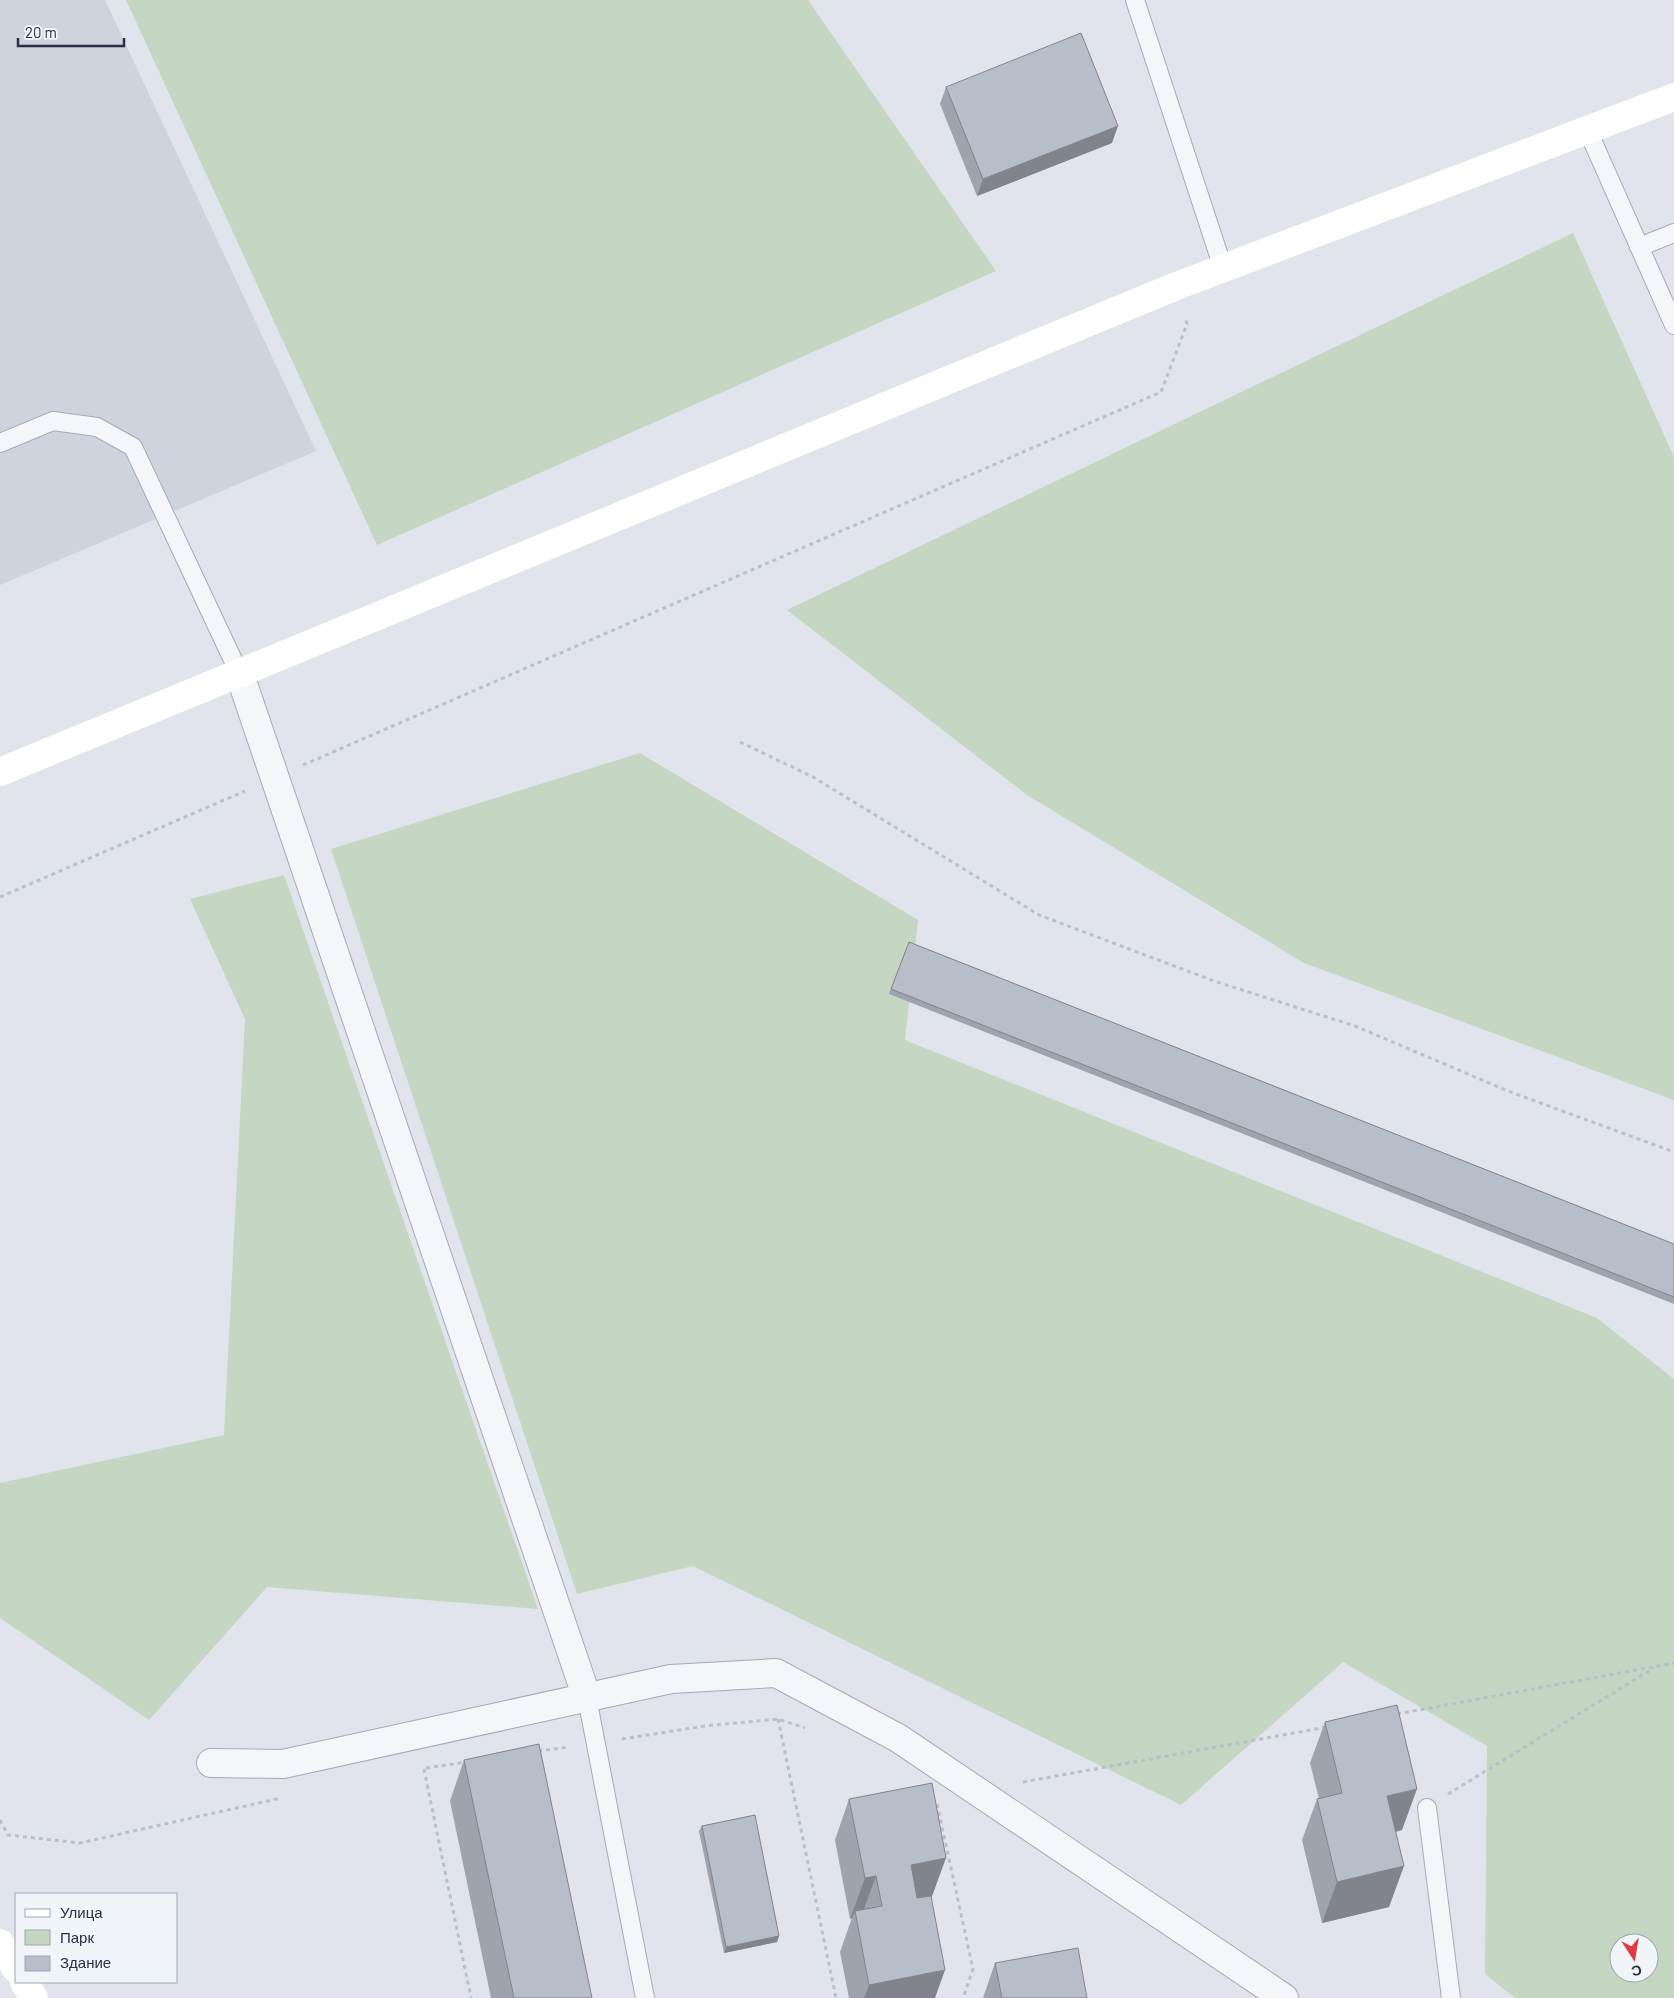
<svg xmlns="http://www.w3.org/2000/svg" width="1674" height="1998" viewBox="0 0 1674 1998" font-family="Barlow,sans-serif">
<rect width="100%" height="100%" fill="#e1e4ec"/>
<path fill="#cfd3de" d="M0,0H105L316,451L0,585Z"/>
<path fill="#c5d6c2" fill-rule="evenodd" d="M126,0H808L996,271L377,545Z
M1573,233L1674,457V1100L1304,963L1027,795L787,610Z
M640,753L918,920L905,1040L1597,1318L1674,1379V1998H1515L1485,1974L1487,1746L1343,1662L1181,1805L693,1566L577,1594L331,849ZM1619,1943H1649V1973H1619Z
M284,875L538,1609L267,1587L149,1720L0,1618V1483L224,1435L245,1019L190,899Z"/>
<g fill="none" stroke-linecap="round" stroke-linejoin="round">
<defs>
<path id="lane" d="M1135,0L1223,268
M1588,131L1674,325
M1639,247L1674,233
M0,443L53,421L97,427L133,447L240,675
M587,1698L645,1998
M1427,1808L1451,1998"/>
<path id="street" d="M240,675L587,1698
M211,1763L283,1764L671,1679L776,1673L898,1738L1284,1998"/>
</defs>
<use href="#lane" stroke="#a5aab7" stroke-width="20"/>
<use href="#street" stroke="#a5aab7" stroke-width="30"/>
<path stroke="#bbbfc7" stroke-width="3" stroke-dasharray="4 4" stroke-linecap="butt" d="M740,742L813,777L1039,915L1214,981L1355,1026L1508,1091L1674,1152
M303,765L1161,392L1187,324L1185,317
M0,897L245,791
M1397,1714L1674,1663
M778,1719L836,1998
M622,1739L705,1726L778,1719L805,1728
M538,1751L569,1747
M426,1768L467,1762
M424,1769L471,1998
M1023,1782L1327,1727
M1448,1794L1654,1668
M937,1804L973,1969L963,1998
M0,1820L8,1835L80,1843L281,1798"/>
<use href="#lane" stroke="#f5f6f9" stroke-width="18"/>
<use href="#street" stroke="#f5f6f9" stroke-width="28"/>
<path stroke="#fff" stroke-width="28" d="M0,772L1174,287L1674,97
M0,1943L16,1969
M24,1982L34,1998"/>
</g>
<path fill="#9ea3ae" d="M946,87L1112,143L977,196L940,104Z
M909,942L1674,1244V1304L889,994Z
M1325,1722L1402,1830L1396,1832L1389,1907L1322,1923L1302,1840L1317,1799H1319L1310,1763Z
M464,1760L592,1998H491L450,1801Z
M849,1799L931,1899L935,1998H849L840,1952L852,1918L850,1919L835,1840Z
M702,1826L779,1936L777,1942L724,1953L699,1831Z
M995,1963L1087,1998H983Z"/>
<path fill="#81848d" d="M1118,126L1112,143L977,196L983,179Z
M1417,1789L1402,1830L1372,1837L1387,1796Z
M946,1858L931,1899L896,1906L911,1865Z
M1404,1866L1389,1907L1322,1923L1337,1882Z
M876,1876L861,1917L855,1911L852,1918L850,1919L865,1878Z
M779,1936L777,1942L724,1953L726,1947Z
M945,1970L935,1998H864L869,1985Z"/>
<path fill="#b8bdca" stroke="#81848d" d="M1081,33L1118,126L983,179L946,87Z
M909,942L1674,1244V1297L891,989Z
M1397,1705L1417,1789L1387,1796L1404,1866L1337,1882L1317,1799L1342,1793L1325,1722Z
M539,1744L592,1998H514L464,1760Z
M932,1783L946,1858L911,1865L917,1898L931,1896L945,1970L869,1985L855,1911L882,1906L876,1876L865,1878L849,1799Z
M755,1815L779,1936L726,1947L702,1826Z
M1078,1948L1087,1998H1002L995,1963Z"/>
<rect x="15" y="1893" width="162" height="90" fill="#f1f4f8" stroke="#a0a6b1"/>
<rect x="25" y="1909" width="25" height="8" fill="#ffffff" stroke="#a0a6b1"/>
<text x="60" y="1918" font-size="15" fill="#273046">Улица</text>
<rect x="25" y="1930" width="25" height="15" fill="#c5d6c2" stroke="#a0a6b1"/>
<text x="60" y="1943" font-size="15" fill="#273046">Парк</text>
<rect x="25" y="1956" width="25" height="15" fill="#b8bdca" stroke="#a0a6b1"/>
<text x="60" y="1968" font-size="15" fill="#273046">Здание</text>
<g transform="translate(1634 1958) rotate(168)"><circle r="24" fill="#f1f4f8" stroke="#a0a6b1"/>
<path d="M0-4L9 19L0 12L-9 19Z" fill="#dd3a43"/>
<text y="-8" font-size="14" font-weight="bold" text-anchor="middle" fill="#273046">С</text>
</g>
<path d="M18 38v8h106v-8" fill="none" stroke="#273046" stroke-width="2.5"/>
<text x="25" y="38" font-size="15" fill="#273046" stroke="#f1f4f8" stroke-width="4" paint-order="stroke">20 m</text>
</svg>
